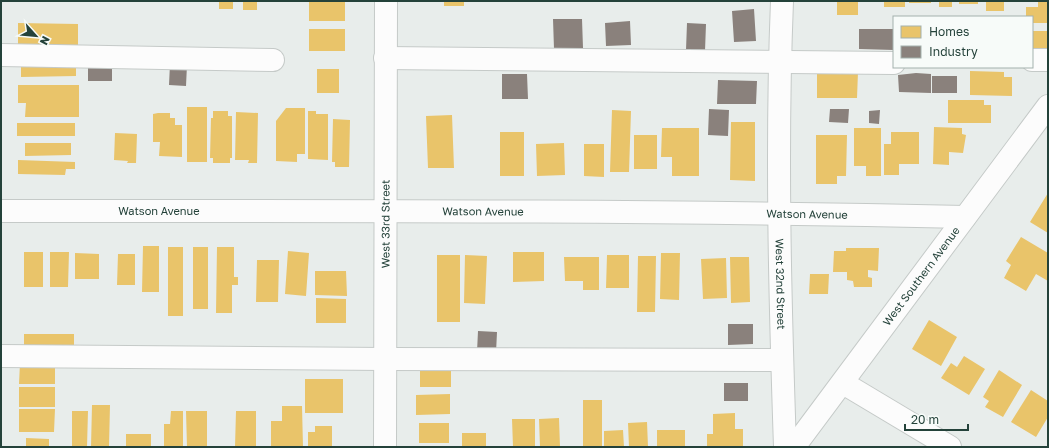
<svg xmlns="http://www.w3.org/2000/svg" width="1049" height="448" viewBox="0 0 1049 448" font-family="'Golos Text',sans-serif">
<rect width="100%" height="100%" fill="#e8edeb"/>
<path fill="#e9c46a" d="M219,1H233V9H219Z
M243,1H257V10H243Z
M309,1H345V21H309Z
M444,1H464V6H444Z
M837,1H858V15H837Z
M884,1H905V7H884Z
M909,1H931V3H909Z
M939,1H952V7H939Z
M959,1H978V4H959Z
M986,1H1004V11H986Z
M1038,1H1048V23H1032V17H1026V7H1038Z
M18,23L78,24V50H18Z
M309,29H345V51H309Z
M1032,31H1048V51H1032Z
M76,65V76L21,77V67H25V66Z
M317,69H339V93H317Z
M817,71L858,72L857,98H817Z
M970,71L1004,72V77H1012V96L970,95Z
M18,85H79V117H25L26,103H18Z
M948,100H984V105H991V123H948Z
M187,107H207V162H187Z
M286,108H305V154H297V162L276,161V121Z
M612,110L631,111L629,172H610Z
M213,111H228V116H232V158H230V163H213V158H210L211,118H213Z
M308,111H316V114H328V160L308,159Z
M236,112L258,113L257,163H248L249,160H235Z
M158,113H170V118H175V125H182V157L159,156L160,142H153V114Z
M452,115L454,168H428L426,116Z
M333,119L350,120L349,167H335V162H332Z
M731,122H755V181L730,180Z
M17,123H75V136H17Z
M934,127L962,128V134L966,135L963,153L949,152V165L933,164Z
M662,128H699V176H672V157H661Z
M854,128H881V176H866V166H854Z
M500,132H524V176H500Z
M891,132H919V164H899V175H884V144H891Z
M115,133L137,134L136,163H127L128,161L114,160Z
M634,135H657V169H634Z
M816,135H847L846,176H837V184H816Z
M25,143H71V155L25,156Z
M564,143L565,175L537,176L536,144Z
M584,144H604V177L584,176Z
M18,160L75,162V169H66L65,175L18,174Z
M1048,193V233L1030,222Z
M1021,237L1048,253V281L1036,274L1026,291L1004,278L1011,265L1006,261Z
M143,246H159V292H142Z
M168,247H183V316H168Z
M193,247H208V309H193Z
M217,247H234V277H238V285H232V313H216Z
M846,248H879L878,271L868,270V277L872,278V287H854L853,281L847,280V272H833L834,251H846Z
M288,251L309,253L306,296L285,294Z
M24,252H43V287H24Z
M50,252H69L68,287H50Z
M513,252H544V281L513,282Z
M75,253L99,254V279H75Z
M661,253H680L679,300L660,299Z
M118,254H135V285H117Z
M437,255H460V322H437Z
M465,255L487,256L485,304L464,303Z
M607,255H629V288H606Z
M638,256H656L655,312H637Z
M564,257H599V290H583V281H565Z
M730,257H749L750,302L731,303Z
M726,258L727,298L703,299L701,259Z
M257,260H279L278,302H256Z
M315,271H346L347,296L315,295Z
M810,274H829L828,294H809Z
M316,298L346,299V323H316Z
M929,320L957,337L941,366L912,349Z
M24,334H74V350L24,349Z
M964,356L985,369L969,395L941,378L951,363L957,367Z
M20,363L55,364V384H19Z
M420,369H451V387H420Z
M999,370L1022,385L1003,417L985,407L989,401L983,397Z
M305,379H343V413H305Z
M19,387H55V407H19Z
M1031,390L1048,401V417L1036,437L1011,422Z
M450,394V414L416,415V395Z
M583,400H602V447H583Z
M92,405H110L109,447H91Z
M282,406H302L303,447L271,446V421H282Z
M19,409H55L54,432H19Z
M72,411H88L87,447H72Z
M171,411H183V447H164V424H170Z
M186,411H207V447H187Z
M236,411H256V447H235Z
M735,413V429H743V447H707V434H713V414Z
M559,418L560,447H540L539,419Z
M512,419H535V447H513Z
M647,422L648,447H629L628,423Z
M419,423H449V443H419Z
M315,426H332V447H308V432H315Z
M623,430L624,447H604V431Z
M657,430H685V447H657Z
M462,433H486V447H462Z
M126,434H151V447H126Z
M26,438L49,439V447H26Z"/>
<path fill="#8a817c" d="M754,9L756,41L734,42L732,11Z
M553,19H582L583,48L554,49Z
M630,21L631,45L606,46L605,23Z
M687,23L706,24L705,51L686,50Z
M859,29H894V50L859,49Z
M88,64H112V81H88Z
M170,64L187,65L186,86L169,85Z
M916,73L931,74V93L899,92L898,75Z
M502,74H527L528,99H502Z
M932,76H957V93H932Z
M718,80L757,81L756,104H717Z
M709,109L729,110L728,136L708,135Z
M830,109H849L848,123L829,122Z
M880,110L879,124L869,123V111Z
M728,324H753V344L728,345Z
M478,331L497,332L496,353L477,352Z
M724,383H748V401H724Z"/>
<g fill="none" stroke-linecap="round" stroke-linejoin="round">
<defs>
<g id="minor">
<path id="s1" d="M782,1C776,149 780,299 785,447"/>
<path d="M1,55L273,60"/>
<path d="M385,58L894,63"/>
<path d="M1032,60H1048"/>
<path id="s2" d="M1,211C322,211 644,210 965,217"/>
<path d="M1,356L385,359L782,360"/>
<path d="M843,383L950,447"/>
<path id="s3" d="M385,447L386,1"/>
<path id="s4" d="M794,447L1048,106"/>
</g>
</defs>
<use href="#minor" stroke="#c5cac8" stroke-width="24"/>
<use href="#minor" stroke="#fcfcfc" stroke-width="22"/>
</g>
<g text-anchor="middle" stroke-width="4" stroke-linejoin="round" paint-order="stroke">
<g font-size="11" fill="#24423a" stroke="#f7fbf9">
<text dy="4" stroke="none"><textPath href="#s2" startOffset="158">Watson Avenue</textPath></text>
<text dy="4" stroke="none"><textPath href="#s2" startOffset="482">Watson Avenue</textPath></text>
<text dy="4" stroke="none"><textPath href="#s2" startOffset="806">Watson Avenue</textPath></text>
<text dy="4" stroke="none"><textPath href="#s3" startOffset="223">West 33rd Street</textPath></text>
<text dy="4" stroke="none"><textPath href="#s4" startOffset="213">West Southern Avenue</textPath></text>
<text dy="4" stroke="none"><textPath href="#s1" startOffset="283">West 32nd Street</textPath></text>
</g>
</g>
<rect width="1049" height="448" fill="none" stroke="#24423a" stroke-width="4"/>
<rect x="893" y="16" width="140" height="52" fill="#f7fbf9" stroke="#a3b1ad"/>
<rect x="901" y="26" width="20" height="12" fill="#e9c46a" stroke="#a3b1ad"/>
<text x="929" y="36" font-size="12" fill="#24423a">Homes</text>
<rect x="901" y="46" width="20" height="12" fill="#8a817c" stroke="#a3b1ad"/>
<text x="929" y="56" font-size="12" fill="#24423a">Industry</text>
<g transform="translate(36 36) rotate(117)" stroke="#f7fbf9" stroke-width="3" paint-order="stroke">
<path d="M0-3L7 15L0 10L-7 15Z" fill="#24423a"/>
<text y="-6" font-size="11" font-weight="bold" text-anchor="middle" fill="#24423a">N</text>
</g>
<path d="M905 424v6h63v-6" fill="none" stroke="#24423a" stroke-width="2"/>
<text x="911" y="424" font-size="12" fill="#24423a" stroke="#f7fbf9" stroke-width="3" paint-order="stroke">20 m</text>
</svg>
